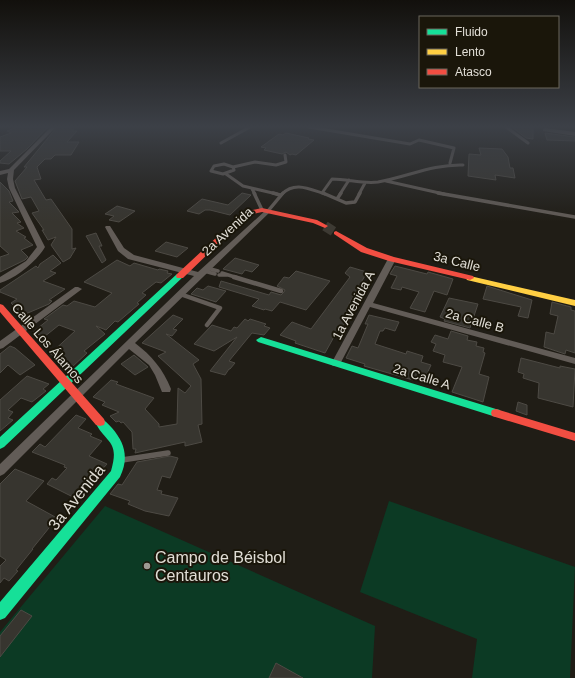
<svg xmlns="http://www.w3.org/2000/svg" width="575" height="678" viewBox="0 0 575 678" font-family="Helvetica,sans-serif">
<rect width="100%" height="100%" fill="#201d16"/>
<path fill="#0c3a24" d="M389,501L575,567L570,678H472L477,639L360,592Z
M105,506L375,626L372,678H0V632Z"/>
<path fill="#37352f" stroke="#4d4a44" d="M17,127H48L27,149L9,164L0,163V161L11,151H0V137L11,133L7,131Z
M57,127H75L72,131H77L67,142H79L71,155H55L51,159H45L37,167L41,179L34,180L46,200L51,199L72,229V249L76,248L70,258L63,262L51,245L56,237L48,240L42,230H44L32,213L39,211L31,197L22,199L15,181L27,167H24Z
M512,127H533V139L526,138Z
M286,133L309,138L308,139L314,140L296,155L292,154L290,155L286,152L282,154L264,150L266,148L261,147L279,134L283,135Z
M545,133L575,137V141L547,140Z
M479,148L502,149L508,157L510,168H513L515,178L495,175L496,180L468,176L469,154L481,155Z
M0,182L9,191L13,201L9,202L19,212L12,213L21,222L17,223L24,228L16,231L26,237L24,238L33,245L21,250L28,257L25,260L0,272V257L9,254L0,246Z
M242,193L251,195L230,215L210,210H205L199,214L187,211L202,199L228,205Z
M117,206L135,211L119,222L109,220L114,216L105,214Z
M96,233L102,246H99L106,260L102,263L86,236Z
M166,242L188,248L177,257L155,251Z
M53,255L61,263L50,271L56,273L43,281L65,289L49,300L52,301L49,304L23,315L11,303L17,299L0,292V290L36,266L38,268L40,264Z
M235,258L259,265L252,272L245,270L242,274L223,269Z
M117,260L130,266L134,263L158,270L159,269L168,271L167,273L172,274L161,283L156,282L142,293L146,295L137,303L139,304L118,322L115,321L106,330L96,326L105,334L84,351L87,353L71,368L58,363L62,359L50,354L75,331L59,325L44,337L33,332L48,320L44,319L63,305L67,306L74,301L95,307L112,293L84,282Z
M395,266L427,274L428,272L453,279L447,295L434,291L425,312L410,308L419,292L402,287L401,290L391,288L397,276L390,274Z
M350,267L367,272L348,306L351,307L344,319L347,320L343,326H340L325,353L295,343L296,341L280,335L292,322L311,329L350,277L345,273Z
M296,271L330,281L306,310L280,302L272,311L265,309L264,310L252,306L259,299L219,287L221,281L269,295L271,292L281,295L284,292L285,290L277,286L284,277L289,278Z
M208,286L226,291L216,302L191,294L197,288L203,290Z
M487,286L532,300L528,318L518,316L521,307L483,299Z
M449,298L478,304L470,328L444,321L445,319L440,317Z
M552,302L571,307V310L575,311V353L566,350L565,354L544,347L546,332L554,334L558,316L550,314Z
M173,315L183,319L173,329L177,330L172,336L166,334L199,360L193,364L201,379L202,424L198,425L202,442L185,446V442L135,453L136,449H133L132,432L123,422L121,423L119,421L116,422L110,416L119,412L102,405L105,402L93,397L111,380L118,382L116,384L154,398L145,409L159,424V427L177,424L178,388L185,393L191,386L158,356L166,352L142,343Z
M369,315L399,322L395,331L385,328L383,331H380L375,344L406,354L407,351L423,356L421,362L431,365L424,380L414,376L413,380L364,366L365,364L346,358L352,346L358,348L368,324H365Z
M245,319L248,321L250,319L266,324L264,326L270,328L264,335L252,333L229,361L235,363L230,369H229L225,375L210,371L237,337L214,351L194,344L212,325L231,331L234,327L237,328Z
M451,331L468,336L467,340L477,342L476,346L484,348L483,352L485,353L479,374L489,377L483,402L452,392L462,367L443,362L445,355L433,351L436,344L431,342L435,335L448,339Z
M10,346L15,348L35,365L20,375L8,365L0,373V354Z
M134,355L148,367L135,375L121,364Z
M521,358L560,368V366L575,369L573,407L538,398L539,383L523,378L524,374L518,372Z
M27,376L49,384L43,389L46,391L32,402L21,398L8,410L13,412L8,418L13,420L0,431V400Z
M518,402L527,405V415L516,411Z
M76,415L86,419L78,428L92,434L90,436L102,441L89,456L107,464L99,473L94,470L81,486L86,488L77,499L47,484L52,478L56,480L67,468L64,467L65,465L32,452L40,444L45,447Z
M170,456L178,458L170,478L162,476L157,490L162,491L161,494L178,498L169,516L145,511L128,504L130,501L110,494L118,484L122,485L137,462Z
M15,469L44,481L26,501L57,518L32,549H33L16,570L18,571L9,581L4,578L0,583V566L6,560L0,556V484Z
M21,610L32,616L0,657V636Z
M276,663L303,678H269Z"/>
<g fill="none" stroke-linecap="round" stroke-linejoin="round">
<path stroke="#3d3a33" stroke-width="10" stroke-dasharray="10 4.5" stroke-linecap="butt" d="M325,226L336,233"/>
<path stroke="#625c57" stroke-width="3" d="M309,127L410,144L419,140L454,148L450,163
M506,127L528,143
M221,143L250,127
M224,164L233,167L234,170L223,174L211,171L214,166Z
M233,167L255,162L276,165L286,162L285,155
M226,174L243,186L277,194
M386,181L444,194
M252,189L255,194
M322,193L325,194
M282,194C294,182 307,188 322,193L332,179C348,179 362,184 378,182C407,177 433,164 463,165
M340,194L349,180
M359,194L365,183"/>
<path stroke="#625c57" stroke-width="3.5" d="M254,193L262,210
M273,193L280,195
M323,193L346,203L355,202L360,193
M438,193L575,217
M337,199L341,193
M268,211L283,193
M207,268L218,271
M204,271L215,274
M222,273L238,278
M219,275H228"/>
<path stroke="#625c57" stroke-width="4.5" d="M234,277L281,291
M180,294L220,308L207,325"/>
<path stroke="#625c57" stroke-width="5.5" d="M122,460L168,453"/>
<path fill="#625c57" fill-rule="evenodd" d="M51,127H56L14,170L13,179L15,188L45,247C37,261 15,279 0,283V277L26,261L37,247L9,188L7,179L8,173L0,175V171L9,169Z
M545,128L575,132V136L543,131V129Z
M268,209L271,211L270,212L135,343C152,356 163,369 171,389L170,392H162L155,375L149,365L129,349L4,474L0,476V464L194,276L128,259L118,251L105,227L106,226H110L124,248L134,255L198,272L266,210Z
M389,257H392L396,259L373,303L575,358V364L370,307L339,366H333L331,364Z
M75,287H78L82,289L3,348L0,349V341Z"/>
<path fill="#16e098" fill-rule="evenodd" d="M177,274H180L184,276L4,447L0,449V437Z
M261,337L496,409L500,410L501,413L500,416L496,417L258,342L256,340Z
M100,418C105,420 108,424 112,428C125,443 129,458 120,477L5,618L0,620V602L111,471C120,440 106,444 95,422L96,419Z"/>
<path fill="#ffcf43" fill-rule="evenodd" d="M467,276H470L575,300V306L467,280L466,278Z"/>
<path fill="#f24e42" fill-rule="evenodd" d="M262,208L317,220L328,226L325,228L313,223L262,212L248,215L183,278H177L176,276L177,274L244,212Z
M336,231L367,248L394,257L473,276L474,278L470,280L389,261L361,252L334,234V232Z
M0,304L3,305L104,419L105,422L104,425L100,426L96,425L0,312Z
M496,409L575,433V441L492,416L491,413L492,410Z"/>
</g>
<linearGradient id="sky" x2="0" y2="1"><stop stop-color="#12100c"/><stop offset="0.57" stop-color="#3c4047"/><stop offset="1" stop-color="#3c4047" stop-opacity="0"/></linearGradient>
<rect width="575" height="222" fill="url(#sky)"/>
<circle fill="#9d9a93" stroke="#1a160a" stroke-width="1.5" cx="147" cy="566" r="4"/>
<g text-anchor="middle" stroke-width="4" stroke-linejoin="round" paint-order="stroke">
<g font-size="13" fill="#e1ded6" stroke="#1a160a">
<text transform="translate(227 231) rotate(-43)" y="5">2a Avenida</text>
<text transform="translate(457 261) rotate(14)" y="5">3a Calle</text>
<text transform="translate(353 305) rotate(-62)" y="5">1a Avenida A</text>
<text transform="translate(475 320) rotate(15)" y="5">2a Calle B</text>
<text transform="translate(48 343) rotate(49)" y="5">Calle Los Álamos</text>
<text transform="translate(422 376) rotate(17)" y="5">2a Calle A</text>
</g>
<g font-size="16" fill="#e1ded6" stroke="#1a160a">
<text transform="translate(76 497) rotate(-51)" y="6">3a Avenida</text>
</g>
<g font-size="16" fill="#e1ded6" stroke="#1a160a" text-anchor="start">
<text x="155" y="563">Campo de Béisbol<tspan x="155" dy="18">Centauros</tspan></text>
</g>
</g>
<rect x="419" y="16" width="140" height="72" fill="#1a160a" stroke="#6a665c"/>
<rect x="427" y="29" width="20" height="6" fill="#16e098" stroke="#6a665c"/>
<text x="455" y="36" font-size="12" fill="#e1ded6">Fluido</text>
<rect x="427" y="49" width="20" height="6" fill="#ffcf43" stroke="#6a665c"/>
<text x="455" y="56" font-size="12" fill="#e1ded6">Lento</text>
<rect x="427" y="69" width="20" height="6" fill="#f24e42" stroke="#6a665c"/>
<text x="455" y="76" font-size="12" fill="#e1ded6">Atasco</text>
</svg>
